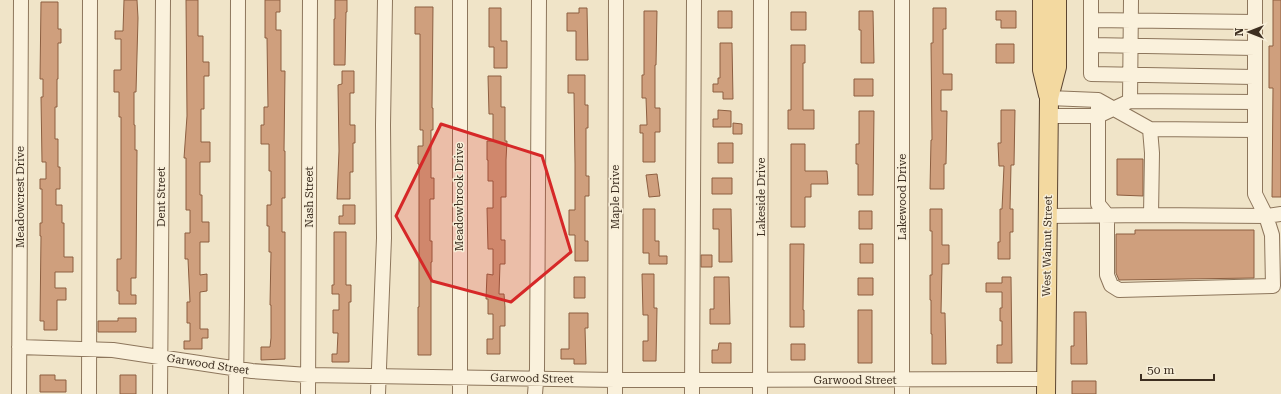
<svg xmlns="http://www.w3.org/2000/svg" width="1281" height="394" viewBox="0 0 1281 394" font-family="'Roboto Serif',serif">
<rect width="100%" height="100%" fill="#f0e4c8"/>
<path fill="#cf9f7d" stroke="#8d5f41" d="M124,0H137L138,18L136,92H134V125H135V150H137L136,278H131V295H136V304H119V291H117V259H121V117H119V92H114V70H121V39H115V31H123Z
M186,0H198V36H203V62H209V76H204V109H201V142H210V162H200V195H202V222H209V242H200V275L207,274V291L200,292V329H208V338H202V349H184V341H190V323H187V302H190L188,259H185V233H190V210H186V158H184L187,116Z
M265,0H280V12H276V30H281V71H285L284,151H285V198H282V232H285V359L261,360V347H270L271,338V305H270L271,252H269V226H267V205H271V171H269V144H261V125H264V107H268L267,38H265Z
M335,0H347V12H346L345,65H334V19H335Z
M1273,0H1281V197H1272L1273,88H1269V46H1273Z
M41,2H58V29H61V43H58V79H57V107H55V139H58V167H60V189H56V205H62V223H64V257H73V272H55V288H66V300H57V330H44V321H40L41,236H40V223H42V189H40V179H46V162H42L41,97H43V79H40Z
M415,7H433L432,108H433V130H431V178H434V199H430V241H432V262H431V355H418V307H419V164H418V146H423V130H420V34H415Z
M489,8H501V41H507V68H494V47H489Z
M579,8H587L588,60H576V31H567V13H579Z
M933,8H946V29H943V74H952V90H941V111H947L946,164H944V189H930L931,140H932L931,43H933Z
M644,11H657L656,65H655V108H660V132H655V162H643V133H640V125H647L646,98H642V75H644Z
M718,11H732V28H718Z
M859,11H873L874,63H861V30H859Z
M996,11H1016V28H1001V20H996Z
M791,12H806V30H791Z
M720,43H732L733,99H723V92H713V84H718V78H720Z
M996,44H1014V63H996Z
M791,45H805V63H803V110H814V129H788V110H791Z
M342,71H354V93H350V125H355V143H353V172H350V199H337L339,151L338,85L342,84Z
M568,75H585V105H588V128H586V176H589V196H585V241H588V261H575V235H569V210H575V164L574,93H568Z
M488,76H501V107H505V141H507L506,160V197H501V240H505V264H500L499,294H504L505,307V326H500V354H487V339H493V314H488V299H486L487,274L493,275V249H488L487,208H493V181H488V160H487V141H493V114H489Z
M854,79H873V96H854Z
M718,110L731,111V127H713V119H718Z
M1001,110H1015L1014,165H1011L1010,209H1013V232H1010V259H998V242H1000V209H1002L1004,166H999L998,143H1001Z
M859,111H874L873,195H858V164H856V144H859Z
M733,123L742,124V134H733Z
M718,143H733V163H718Z
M791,144H805V171H827L828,184H811V197H805V227H791Z
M1117,159H1143V196L1117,195Z
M657,174L660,196L649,197L646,175Z
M712,178H732V194H712Z
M343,205H355V224H339V216H343Z
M643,209H655V241H659V256H667V264H649V253H643Z
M713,209H731L732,262H719V229H713Z
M930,209H942V245H949V264H942L941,313H945L946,364H932V334H931V300H930V275H932V231H930Z
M859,211H872V229H859Z
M1135,230H1254V278L1119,280L1116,273V234H1135Z
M334,232H346V285H351V302H349V362H332V354H337L338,333H333V310H339V294H332V285H334Z
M790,244H804L803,310H804V327H790Z
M860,244H873V263H860Z
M701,255H712V267H701Z
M642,274H654V308H657L656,361H643V341H648V315H643Z
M574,277H585V298H574Z
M714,277H729L730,324H710V309H714Z
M1002,277H1011L1012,363H997V345H1002V321H1000V308H1002V292H986V283H1002Z
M858,278H873V295H858Z
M858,310H872V363H858Z
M1074,312H1086L1087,364H1071V346H1074Z
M569,313H588V328H585L586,364H574V359H561V349H569Z
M118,318H136V332H98V321H118Z
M719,343H731V363H712V350H718Z
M791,344H805V360H791Z
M40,375H55V380H66V392H40Z
M120,375H136V394H120Z
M1072,381H1096V394H1072Z"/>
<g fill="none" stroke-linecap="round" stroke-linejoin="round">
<defs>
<path id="minor" d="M902,0V394
M1091,0V74L1254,77
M1091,20L1255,22
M1091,45L1255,48
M1098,100V204L1107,215V275L1111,285L1119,290L1273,286L1272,235L1266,216L1281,214
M1130,101L1254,102
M1048,116H1098L1130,101L1131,0
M1150,129L1254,130
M1151,215L1266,216L1255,194V0
M1047,216L1151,215L1152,153L1150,129L1098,100L1049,98
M19,347L113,350L252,371L308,375L615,380L1046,379
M19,394L21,0
M89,394L90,0
M160,394L163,0
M236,394L237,296L238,0
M308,394L310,0
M378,394L384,238L383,125L385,0
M460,394V0
M535,394L537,369L539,0
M615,394L616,0
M692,394L694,0
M760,394L761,0"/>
<path id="major" d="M1042,0V70L1048,95
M1046,394L1049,98L1057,67V0"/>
</defs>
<use href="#minor" stroke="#8d765c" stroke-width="16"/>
<use href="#major" stroke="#5b4430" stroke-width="20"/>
<use href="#minor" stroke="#faf1dc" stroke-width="14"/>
<use href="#major" stroke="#f3d9a0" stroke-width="18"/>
</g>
<path fill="#d62828" fill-opacity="0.2" stroke="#d62828" stroke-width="3" stroke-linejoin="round" d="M441,124L542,156L571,252L511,302L432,281L396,216Z"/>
<g text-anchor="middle" stroke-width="3" stroke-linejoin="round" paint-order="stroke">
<g font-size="11" fill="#3d2e20" stroke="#f7eed8">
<text transform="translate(20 197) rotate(-90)" y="4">Meadowcrest Drive</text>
<text transform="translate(161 197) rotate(-90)" y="4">Dent Street</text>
<text transform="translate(309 197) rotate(-90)" y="4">Nash Street</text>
<text transform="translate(459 197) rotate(-90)" y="4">Meadowbrook Drive</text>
<text transform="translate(615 197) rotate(-90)" y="4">Maple Drive</text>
<text transform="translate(761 197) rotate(-90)" y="4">Lakeside Drive</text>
<text transform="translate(902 197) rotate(-90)" y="4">Lakewood Drive</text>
<text transform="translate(1047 246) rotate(-89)" y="4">West Walnut Street</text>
<text transform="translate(208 364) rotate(9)" y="4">Garwood Street</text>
<text transform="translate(532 378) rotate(1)" y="4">Garwood Street</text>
<text x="855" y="384">Garwood Street</text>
</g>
</g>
<g transform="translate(1249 32) rotate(270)" stroke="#f7eed8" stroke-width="3" paint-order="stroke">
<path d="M0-3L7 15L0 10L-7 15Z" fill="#3d2e20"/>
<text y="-6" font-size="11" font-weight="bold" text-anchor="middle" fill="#3d2e20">N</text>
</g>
<path d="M1141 374v6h73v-6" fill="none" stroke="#3d2e20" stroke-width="2"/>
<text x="1147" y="374" font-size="12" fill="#3d2e20" stroke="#f7eed8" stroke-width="3" paint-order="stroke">50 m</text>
</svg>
